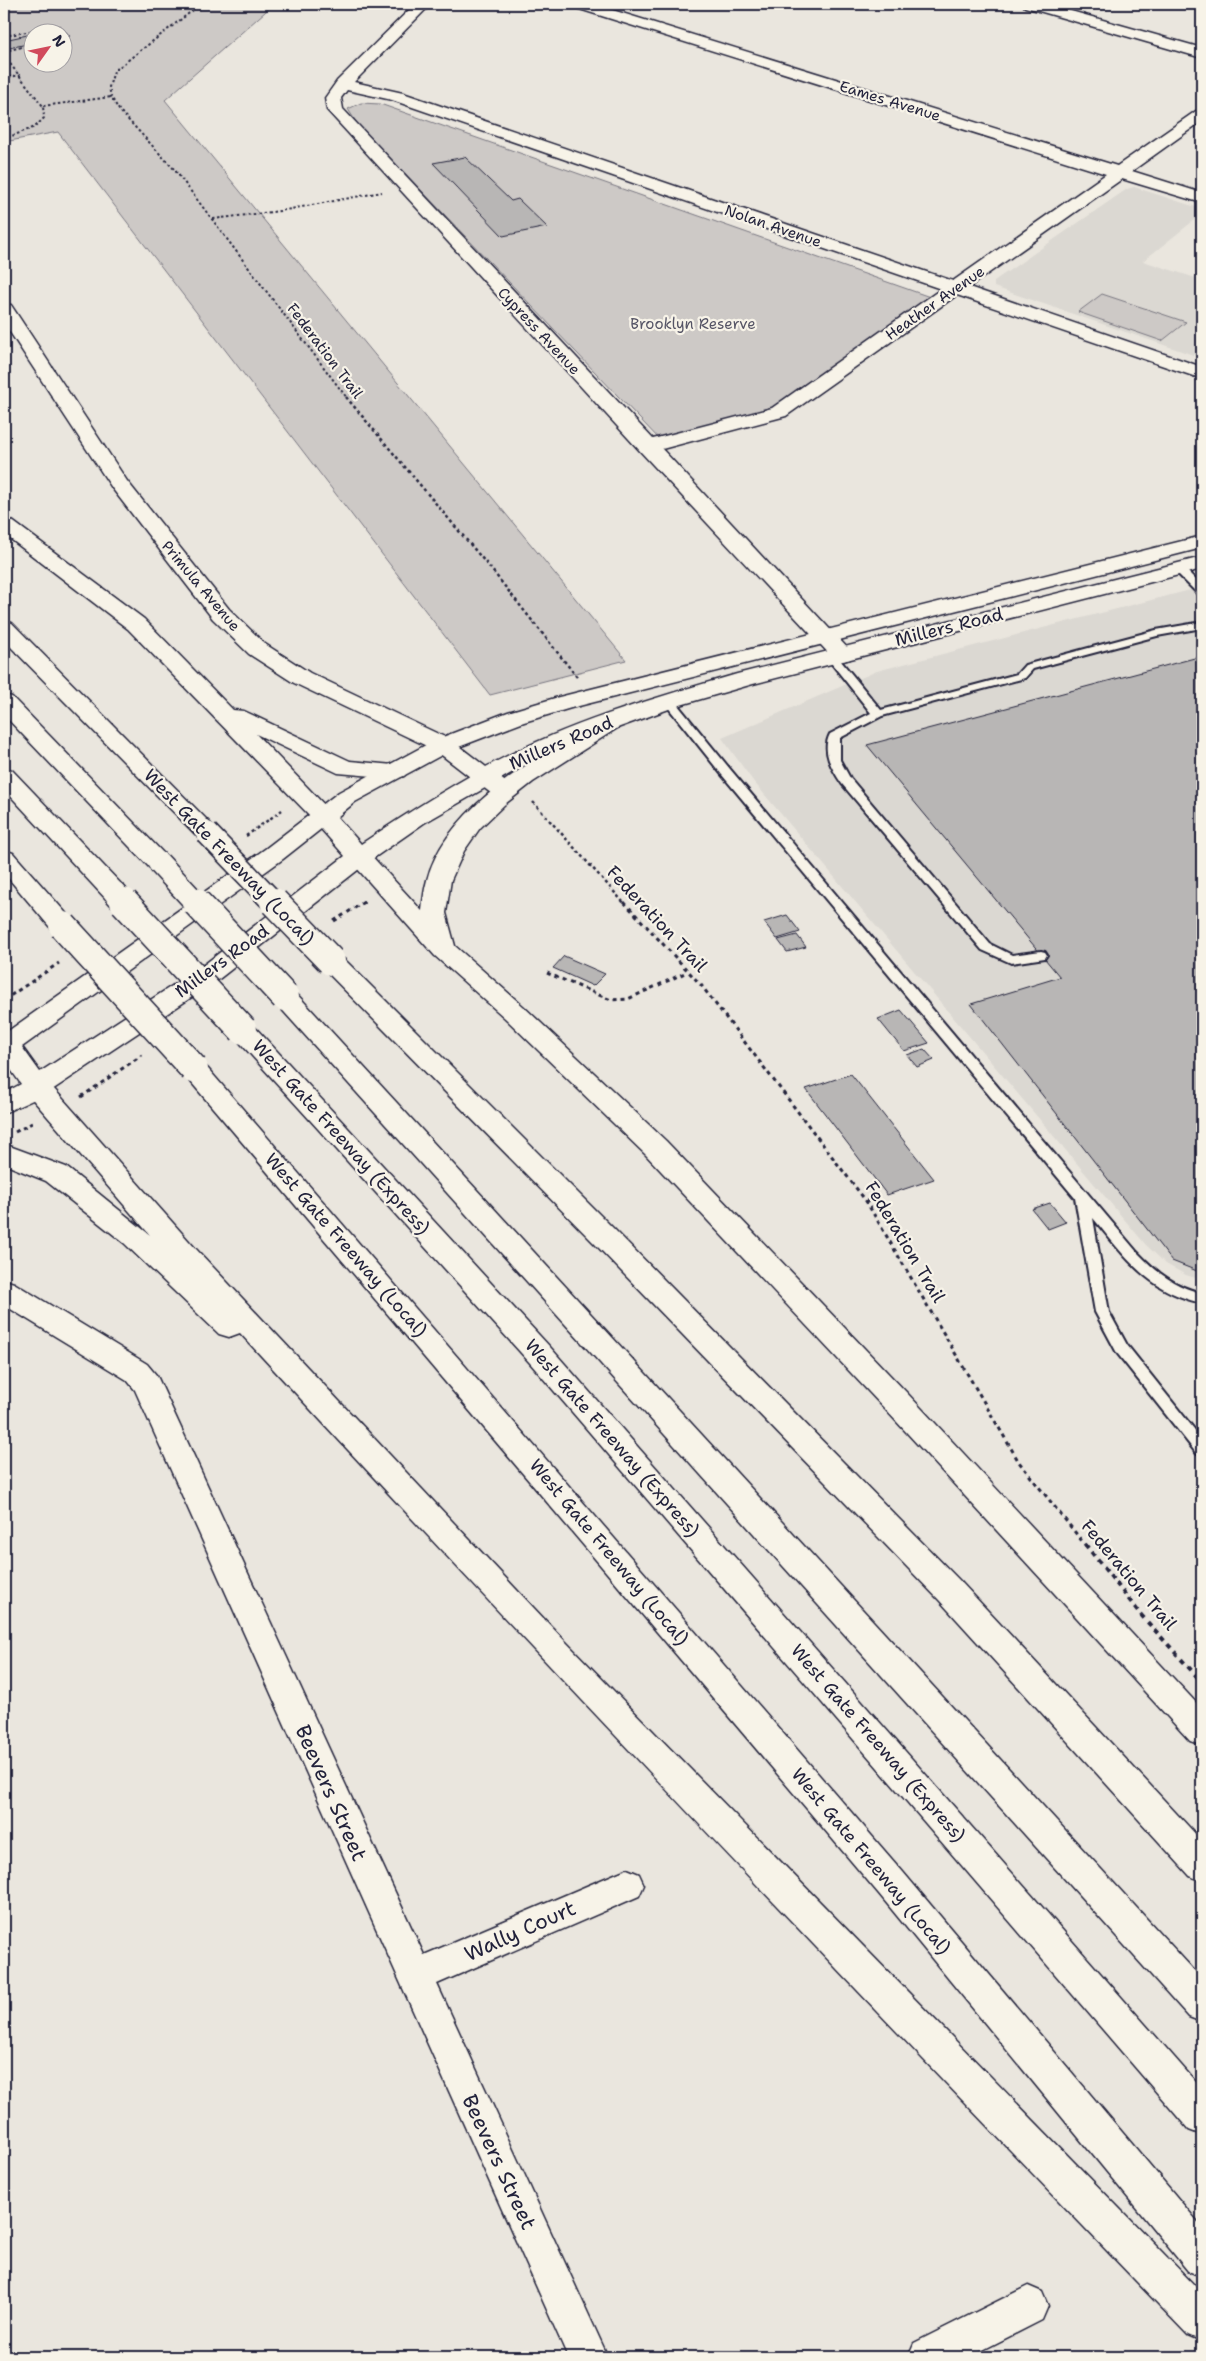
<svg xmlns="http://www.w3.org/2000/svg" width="1206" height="2361" viewBox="0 0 1206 2361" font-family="'Shantell Sans',sans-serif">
<rect width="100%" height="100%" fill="#eae6de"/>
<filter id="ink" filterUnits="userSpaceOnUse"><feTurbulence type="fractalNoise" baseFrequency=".02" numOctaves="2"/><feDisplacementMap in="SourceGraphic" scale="10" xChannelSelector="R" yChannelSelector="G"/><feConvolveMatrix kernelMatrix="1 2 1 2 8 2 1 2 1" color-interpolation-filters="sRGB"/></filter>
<g filter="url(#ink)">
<path fill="#dbd8d2" d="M1134,187L1202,209V214L1143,261L1202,280V358L994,287V281L1127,189Z
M1202,587V1280L1186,1275L1166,1264L1146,1245L753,781L722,738L877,671Z"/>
<path fill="#cdc9c6" stroke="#787680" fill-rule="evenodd" d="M4,4H274L165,100L626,660L490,695L58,132L4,142ZM32,32H62V62H32Z
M361,103L380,104L930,297L770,409L661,441L356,122L348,109Z
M1102,294L1186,322L1162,341L1078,312Z"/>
<path fill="#b8b6b5" stroke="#22223b" d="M32,34V43L4,49V40Z
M465,157L511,201L518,199L547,227L503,236L433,163Z
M1202,656V1273L1172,1261L971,1004L1060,977L867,745Z
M787,915L800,932L777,939L764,922Z
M797,935L806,947L787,952L778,940Z
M564,956L605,974L593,986L553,968Z
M901,1010L929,1043L904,1051L878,1019Z
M924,1049L934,1060L917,1067L907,1055Z
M851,1074L934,1179L887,1195L806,1089Z
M1050,1203L1066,1222L1048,1229L1032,1209Z"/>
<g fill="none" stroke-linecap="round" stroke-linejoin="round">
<defs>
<path id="lane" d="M1179,566L1183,567L1202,586V595L1198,594L1175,571V567Z
M1202,622V628L1157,636L1033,669L1025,678L882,716L840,738V760L850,778L990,944L1012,955L1041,951L1045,952L1047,955L1045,958L1011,963L982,950L842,784C832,769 821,751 830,734L871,713L828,659V655H836L881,710L1017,674L1025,665L1156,630Z
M669,698L673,699L730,769L1137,1252C1156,1272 1175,1287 1202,1293V1303C1149,1292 1126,1258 1093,1218L1109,1312L1127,1345L1202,1439V1456L1197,1454L1117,1353L1095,1312L1075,1198L722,775L663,701Z"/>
<path id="street" d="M415,4H431L354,82L403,93L953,281L1106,174L573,7L571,4H593L1117,166L1196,111L1202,109V121L1132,171L1202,193V203L1122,179L969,287L1202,367V379L957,295L786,416L662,449L853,654L850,659L842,661L834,659L640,451L327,110L325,98L337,81ZM347,90L392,100L941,289L772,408L653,439L343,109L341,98Z
M1022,4H1046L1202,48V58L1025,7Z
M4,304L11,305L127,481L229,609L265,644L310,673L451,740L512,787L516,792L512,797L504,799L496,797L435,750L294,683L249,654L213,619L112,488L4,323Z
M4,1280L14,1283L147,1364L157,1376L424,1955L615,1874L627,1869L639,1874L644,1885L639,1896L437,1984L608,2357H568L135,1390L127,1380L4,1305Z
M1028,2286L1042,2292L1048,2306L1042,2320L969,2357H908L914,2343Z"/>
<path id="primary" d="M1202,536V548L571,708L524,722L451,750L355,802L337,817L361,844C409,812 459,780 511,754C582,719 661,696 737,674L1202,557V569L753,684L677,706L571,745L527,764L424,823L368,862L219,979L46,1094L4,1113V1093L21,1084L4,1060V1034L265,849L339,792L435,740L508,712L555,698ZM321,829L345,856L201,967L40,1072L22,1047L283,859Z"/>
<path id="highway" d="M4,518L11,520L144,619L233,710L244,711L350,761L404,766L408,771L404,776L396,778L338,773L256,734L334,815L330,820L322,822L314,820L128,629L4,534Z
M4,621L12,623L215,828L219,833L215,838L207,840L199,838L4,640Z
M4,695L12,697L168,858L171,863L168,868L159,871L150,868L4,715Z
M611,715L619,717L622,722L619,727L533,782L505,804L480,828L464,851L451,880L446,913L455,946L523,1006L666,1141L907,1393L1202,1709V1745L1190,1741L885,1409L646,1155L505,1018L435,956L347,857L350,852L359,849L368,852L422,911C423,901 424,890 427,880C446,806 542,755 603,717Z
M4,768L12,770L124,887L127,893L124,899L115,901L106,899L4,789Z
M4,850L13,853L72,920L75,926L72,932L63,934L54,932L4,873Z
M331,953L340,955L615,1230L961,1582L1202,1841V1881L1190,1876L939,1600L595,1244L322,967L318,961L322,955Z
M285,988L294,991L1202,1979V2022L1189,2017L276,1003L272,997L276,991Z
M243,1021L252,1024L550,1347L1202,2089V2135L1189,2130L530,1363L234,1036L230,1030L234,1024Z
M4,1031L13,1034L20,1045L16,1051L4,1053Z
M194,1060L203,1063L903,1872L1202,2227V2276L1188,2271L879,1894L185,1075L181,1069L185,1063Z
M37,1078L46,1080L196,1249L564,1640L1202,2293V2341L1188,2335C869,2004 551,1671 240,1333L229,1337L219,1334L124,1243L46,1181L4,1164V1144L66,1167L150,1235L28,1094L24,1087L28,1080Z"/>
</defs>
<use href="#lane" stroke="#22223b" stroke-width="4"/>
<use href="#street" stroke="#22223b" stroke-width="3"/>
<use href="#primary" stroke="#22223b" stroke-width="3"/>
<use href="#highway" stroke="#22223b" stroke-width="3"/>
<path stroke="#22223b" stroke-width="2" stroke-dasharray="2.5 2.5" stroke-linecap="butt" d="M201,4L114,71L109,87L111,97L119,110L174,169L347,398
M4,36L59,26L69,36L62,39
M4,51L32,45
M4,56L43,106L44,118L35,127L4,139
M4,78L20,75
M43,106L111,97
M213,219L280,211L382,192"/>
<path stroke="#22223b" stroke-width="2.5" stroke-dasharray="3 3" stroke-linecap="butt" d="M346,397L491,569L577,677
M533,802L625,904
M246,836L282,810
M362,904L366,901"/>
<path stroke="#22223b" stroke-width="3" stroke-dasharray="4 4" stroke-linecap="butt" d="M624,902L701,985L866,1201L1019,1462L1086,1546
M334,921L364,902
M547,973L611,1000L628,999L687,972
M4,1000L59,963
M81,1097L142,1055
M15,1132L32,1123"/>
<path stroke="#22223b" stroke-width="4" stroke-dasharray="5 5" stroke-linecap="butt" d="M1085,1544L1142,1616L1202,1682"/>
<use href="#lane" fill="#f7f3e8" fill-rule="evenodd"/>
<use href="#street" fill="#f7f3e8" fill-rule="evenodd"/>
<use href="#primary" fill="#f7f3e8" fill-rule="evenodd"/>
<use href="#highway" fill="#f7f3e8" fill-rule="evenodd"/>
<defs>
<path id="highway-bridge-far1" d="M207,833L275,904
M159,863L197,904
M115,893L125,904"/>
<path id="highway-bridge" d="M124,902L243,1030
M196,902L285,997
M274,902L331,961
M63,926L194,1069"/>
</defs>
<use href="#highway-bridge-far1" stroke="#22223b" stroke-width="25" stroke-linecap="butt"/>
<use href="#highway-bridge" stroke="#22223b" stroke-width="31" stroke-linecap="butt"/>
<use href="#highway-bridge-far1" stroke="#f7f3e8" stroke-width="22"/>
<use href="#highway-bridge" stroke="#f7f3e8" stroke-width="28"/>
</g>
</g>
<g text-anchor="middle" stroke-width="4.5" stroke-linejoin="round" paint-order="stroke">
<g font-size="15" fill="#22223b" stroke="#f7f3e8">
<text transform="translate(890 101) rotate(17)" y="5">Eames Avenue</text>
<text transform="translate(773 226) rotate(19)" y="5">Nolan Avenue</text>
<text transform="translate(935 303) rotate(-35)" y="5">Heather Avenue</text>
<text transform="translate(539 331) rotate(47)" y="5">Cypress Avenue</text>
<text transform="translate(325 351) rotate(53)" y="5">Federation Trail</text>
<text transform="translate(201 586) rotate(50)" y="5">Primula Avenue</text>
</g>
<g font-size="15" fill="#555465" stroke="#f7f3e8">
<text x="693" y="329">Brooklyn Reserve</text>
</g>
<g font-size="18" fill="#22223b" stroke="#f7f3e8">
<text transform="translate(949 627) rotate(-14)" y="6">Millers Road</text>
<text transform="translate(561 743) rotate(-23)" y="6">Millers Road</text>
<text transform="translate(229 857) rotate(46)" y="6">West Gate Freeway (Local)</text>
<text transform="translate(657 919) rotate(47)" y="6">Federation Trail</text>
<text transform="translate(222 961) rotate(-36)" y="6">Millers Road</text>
<text transform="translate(341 1137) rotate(48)" y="6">West Gate Freeway (Express)</text>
<text transform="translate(905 1242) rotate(59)" y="6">Federation Trail</text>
<text transform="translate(346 1245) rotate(49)" y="6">West Gate Freeway (Local)</text>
<text transform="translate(612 1438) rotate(49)" y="6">West Gate Freeway (Express)</text>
<text transform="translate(609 1552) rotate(50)" y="6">West Gate Freeway (Local)</text>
<text transform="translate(1129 1575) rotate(50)" y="6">Federation Trail</text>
<text transform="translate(878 1743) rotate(49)" y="6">West Gate Freeway (Express)</text>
<text transform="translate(871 1861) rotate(50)" y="6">West Gate Freeway (Local)</text>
</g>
<g font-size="21" fill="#22223b" stroke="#f7f3e8">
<text transform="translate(331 1793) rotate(66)" y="7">Beevers Street</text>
<text transform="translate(520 1931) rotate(-24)" y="7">Wally Court</text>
<text transform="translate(499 2162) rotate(65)" y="7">Beevers Street</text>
</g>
</g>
<rect width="1206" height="2361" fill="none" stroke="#f7f3e8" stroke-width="20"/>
<rect x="10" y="10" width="1186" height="2341" fill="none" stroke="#22223b" stroke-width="2" filter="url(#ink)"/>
<g transform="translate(48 48) rotate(57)"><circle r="24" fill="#f7f3e8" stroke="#a29fa3"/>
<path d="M0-4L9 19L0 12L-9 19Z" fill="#d1495b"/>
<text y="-8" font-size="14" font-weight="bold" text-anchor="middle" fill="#22223b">N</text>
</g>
</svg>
